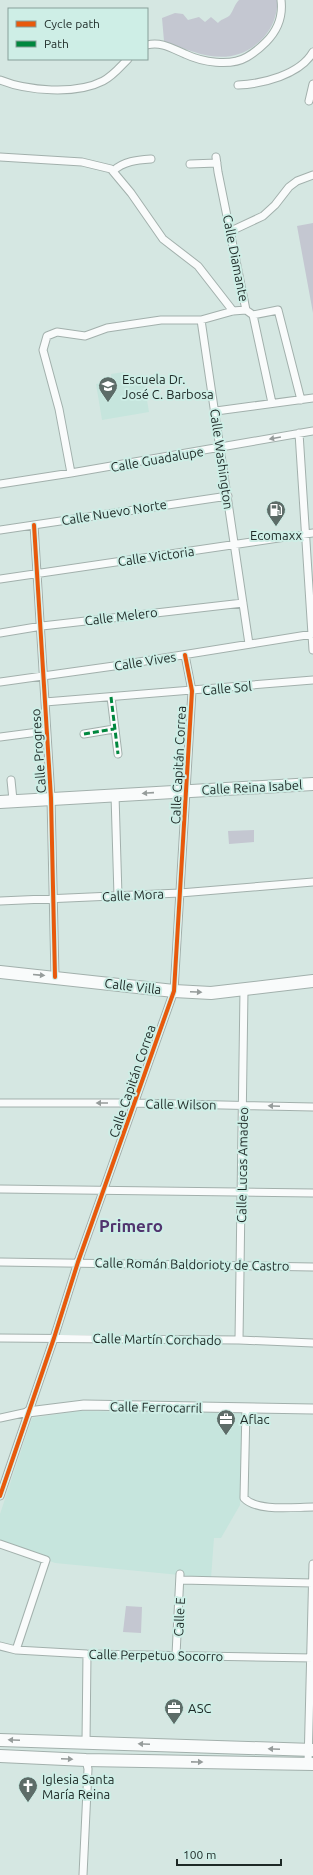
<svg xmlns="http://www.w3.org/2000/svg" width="313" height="1875" viewBox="0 0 313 1875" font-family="Ubuntu,sans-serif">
<rect width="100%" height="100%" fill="#d5e7e2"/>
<path fill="#c6e5dd" d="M124,372L126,378L143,376L149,412L102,420L96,384L112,382L111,374Z
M78,1411L243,1413L240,1505L221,1538H214L211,1578L55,1563L0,1542V1514L32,1418Z"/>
<path fill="#c4c7d1" d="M239,0H277C278,13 273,27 264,37C233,70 200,55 164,41L162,18L175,13L183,14L188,20L199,17L205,22L211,17L218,23C221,19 225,19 229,16C232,14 234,5 239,0Z
M313,223V313L297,226Z
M254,830V842L229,844L228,831Z
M126,1606L142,1607L141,1633L123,1632Z"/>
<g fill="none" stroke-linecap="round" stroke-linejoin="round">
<defs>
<path id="minor" d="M147,45C161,41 173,49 185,54C202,62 230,67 247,57C254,53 261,47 266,42C278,30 283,16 281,0
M0,80C27,91 76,95 103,81C113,76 120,67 128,59
M238,85C262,84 300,75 313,52
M309,101L313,84
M0,157L82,162L111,169L131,193L163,239L198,266L233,311
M216,157L218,172L246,310L253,315L272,403
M190,164L217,163
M113,171C124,161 137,160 151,159
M231,231L263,216L275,205L289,187L297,181L313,175
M253,315L278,310L301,400
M201,320L249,644
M216,411L313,398
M299,433L313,650
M71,473L59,409L43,350L47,336L57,332L85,336L107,328L161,320H201L233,311L246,310
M0,484L71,473L313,431
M34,525L51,798L55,977
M0,530L228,496
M0,579L313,533
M0,633L42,626L243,603
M0,682L114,666L313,634
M111,697L118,754
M45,702L313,680
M84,734L114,729
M0,737L46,731
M11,780L13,800
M115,795L118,896
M0,901L180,893L313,882
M0,1103H135L313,1107
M0,1189L313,1193
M0,1262L313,1267
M0,1338L239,1340L313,1343
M239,1340L244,990
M246,1408L244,1498C257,1512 294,1507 313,1507
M0,1418L28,1412
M0,1496L54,1338L78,1262L174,991L192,691L185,655
M0,1544L46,1560L16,1650
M181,1580L313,1583
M0,1646L16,1650L87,1654L313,1658
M176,1655L180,1574
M86,1742L87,1654
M308,1764L313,1564
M83,1875L88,1769L86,1760"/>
<path id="tertiary" d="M28,1412L84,1405L313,1409"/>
<path id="primary" d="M0,802L313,784
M0,972L174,991L211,993L313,981
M0,1740L313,1750
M0,1756L86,1760L313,1764"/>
</defs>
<use href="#minor" stroke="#a2b0ac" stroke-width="9"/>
<use href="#tertiary" stroke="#a2b0ac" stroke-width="11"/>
<use href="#primary" stroke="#a2b0ac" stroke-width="14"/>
<use href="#minor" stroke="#f9fbfb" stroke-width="7"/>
<use href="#tertiary" stroke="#f9fbfb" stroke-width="9"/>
<use href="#primary" stroke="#f9fbfb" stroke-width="12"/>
<path stroke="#00873e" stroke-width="3" stroke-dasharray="6 3" stroke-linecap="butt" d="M111,697L118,754
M84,734L114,729"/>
<defs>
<path id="cycleway" d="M34,525L51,798L55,977
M0,1496L54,1338L78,1262L174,991L192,691L185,655"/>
</defs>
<use href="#cycleway" stroke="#ceeee6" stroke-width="6"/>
<use href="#cycleway" stroke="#e8590c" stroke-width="4"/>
</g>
<defs><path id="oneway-solid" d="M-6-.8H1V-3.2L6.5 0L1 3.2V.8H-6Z"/></defs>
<g fill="#969c9b">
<use href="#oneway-solid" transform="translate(275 438) rotate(170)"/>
<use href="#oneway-solid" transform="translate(148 793) rotate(176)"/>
<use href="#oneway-solid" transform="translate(39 975) rotate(5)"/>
<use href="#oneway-solid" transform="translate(196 992) rotate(3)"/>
<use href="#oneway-solid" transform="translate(102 1103) rotate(180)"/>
<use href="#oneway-solid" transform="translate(274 1106) rotate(-178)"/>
<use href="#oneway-solid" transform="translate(14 1740) rotate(-178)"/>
<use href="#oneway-solid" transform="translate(144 1744) rotate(-178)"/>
<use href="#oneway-solid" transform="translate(274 1749) rotate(-178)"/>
<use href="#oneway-solid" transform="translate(67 1759) rotate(3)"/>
<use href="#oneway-solid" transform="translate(197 1762) rotate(1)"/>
</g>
<defs>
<symbol id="school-pin" viewBox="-11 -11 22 30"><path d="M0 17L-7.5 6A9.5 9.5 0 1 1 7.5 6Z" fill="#5d6c68" stroke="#ceeee6"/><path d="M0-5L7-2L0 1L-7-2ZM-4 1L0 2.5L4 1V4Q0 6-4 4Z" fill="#fff"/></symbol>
<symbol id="fuel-pin" viewBox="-11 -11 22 30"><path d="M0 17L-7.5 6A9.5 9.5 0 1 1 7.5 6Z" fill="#5d6c68" stroke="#ceeee6"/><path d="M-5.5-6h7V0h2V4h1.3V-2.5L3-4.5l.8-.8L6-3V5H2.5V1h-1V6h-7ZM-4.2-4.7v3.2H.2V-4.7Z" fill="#fff"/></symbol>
<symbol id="office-pin" viewBox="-11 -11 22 30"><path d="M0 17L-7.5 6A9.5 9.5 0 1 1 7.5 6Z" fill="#5d6c68" stroke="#ceeee6"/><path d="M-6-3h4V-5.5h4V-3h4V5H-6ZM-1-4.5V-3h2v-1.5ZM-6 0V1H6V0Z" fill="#fff"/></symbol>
<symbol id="church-pin" viewBox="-11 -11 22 30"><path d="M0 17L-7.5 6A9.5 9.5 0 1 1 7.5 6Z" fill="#5d6c68" stroke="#ceeee6"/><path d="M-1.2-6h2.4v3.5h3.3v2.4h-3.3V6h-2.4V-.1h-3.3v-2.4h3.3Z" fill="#fff"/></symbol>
</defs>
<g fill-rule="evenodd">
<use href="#school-pin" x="97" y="375" width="22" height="30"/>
<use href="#fuel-pin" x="265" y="499" width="22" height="30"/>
<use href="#office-pin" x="215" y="1408" width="22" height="30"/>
<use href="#office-pin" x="163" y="1697" width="22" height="30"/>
<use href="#church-pin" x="17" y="1775" width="22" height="30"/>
</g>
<g text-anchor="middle" stroke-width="4" stroke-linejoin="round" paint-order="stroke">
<g font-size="13" fill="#1d2926" stroke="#ceeee6">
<text transform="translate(236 258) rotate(79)" y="5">Calle Diamante</text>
<text transform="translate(157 459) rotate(-10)" y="5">Calle Guadalupe</text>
<text transform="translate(222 459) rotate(82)" y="5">Calle Washington</text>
<text transform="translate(114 512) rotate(-9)" y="5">Calle Nuevo Norte</text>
<text transform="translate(156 556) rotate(-8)" y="5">Calle Victoria</text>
<text transform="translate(121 616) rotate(-7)" y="5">Calle Melero</text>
<text transform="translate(145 661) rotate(-9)" y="5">Calle Vives</text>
<text transform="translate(227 688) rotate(-5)" y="5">Calle Sol</text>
<text transform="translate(38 751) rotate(-94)" y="5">Calle Progreso</text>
<text transform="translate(178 765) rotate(-87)" y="5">Calle Capitán Correa</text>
<text transform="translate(252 787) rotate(-3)" y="5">Calle Reina Isabel</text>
<text transform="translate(133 895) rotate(-3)" y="5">Calle Mora</text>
<text transform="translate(133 986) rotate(7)" y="5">Calle Villa</text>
<text transform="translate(132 1081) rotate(-71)" y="5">Calle Capitán Correa</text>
<text transform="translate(181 1104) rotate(1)" y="5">Calle Wilson</text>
<text transform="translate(242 1165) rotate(-89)" y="5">Calle Lucas Amadeo</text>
<text transform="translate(192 1264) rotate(1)" y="5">Calle Román Baldorioty de Castro</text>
<text transform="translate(157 1339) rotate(1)" y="5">Calle Martín Corchado</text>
<text transform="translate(156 1407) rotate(1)" y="5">Calle Ferrocarril</text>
<text transform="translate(179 1617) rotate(-87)" y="5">Calle E</text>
<text transform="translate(156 1655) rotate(1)" y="5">Calle Perpetuo Socorro</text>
</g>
<g font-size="13" fill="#1d2926" stroke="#ceeee6" text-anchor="start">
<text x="122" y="384">Escuela Dr.<tspan x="122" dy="15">José C. Barbosa</tspan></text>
<text x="276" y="540" text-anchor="middle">Ecomaxx</text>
<text x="240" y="1424">Aflac</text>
<text x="188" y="1713">ASC</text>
<text x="42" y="1784">Iglesia Santa<tspan x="42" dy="15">María Reina</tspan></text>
</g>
<g font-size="17" font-weight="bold" fill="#51346e" stroke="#ceeee6">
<text x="131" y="1232">Primero</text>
</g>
</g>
<rect x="8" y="8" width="140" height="52" fill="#ceeee6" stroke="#879f99"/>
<rect x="16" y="21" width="20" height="6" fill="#e8590c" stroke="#879f99"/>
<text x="44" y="28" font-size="12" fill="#1d2926">Cycle path</text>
<rect x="16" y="41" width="20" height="6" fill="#00873e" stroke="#879f99"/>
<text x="44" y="48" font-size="12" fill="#1d2926">Path</text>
<path d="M177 1859v6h104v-6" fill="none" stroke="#1d2926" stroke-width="2"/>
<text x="183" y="1859" font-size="12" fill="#1d2926" stroke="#ceeee6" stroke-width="3" paint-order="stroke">100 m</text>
</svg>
